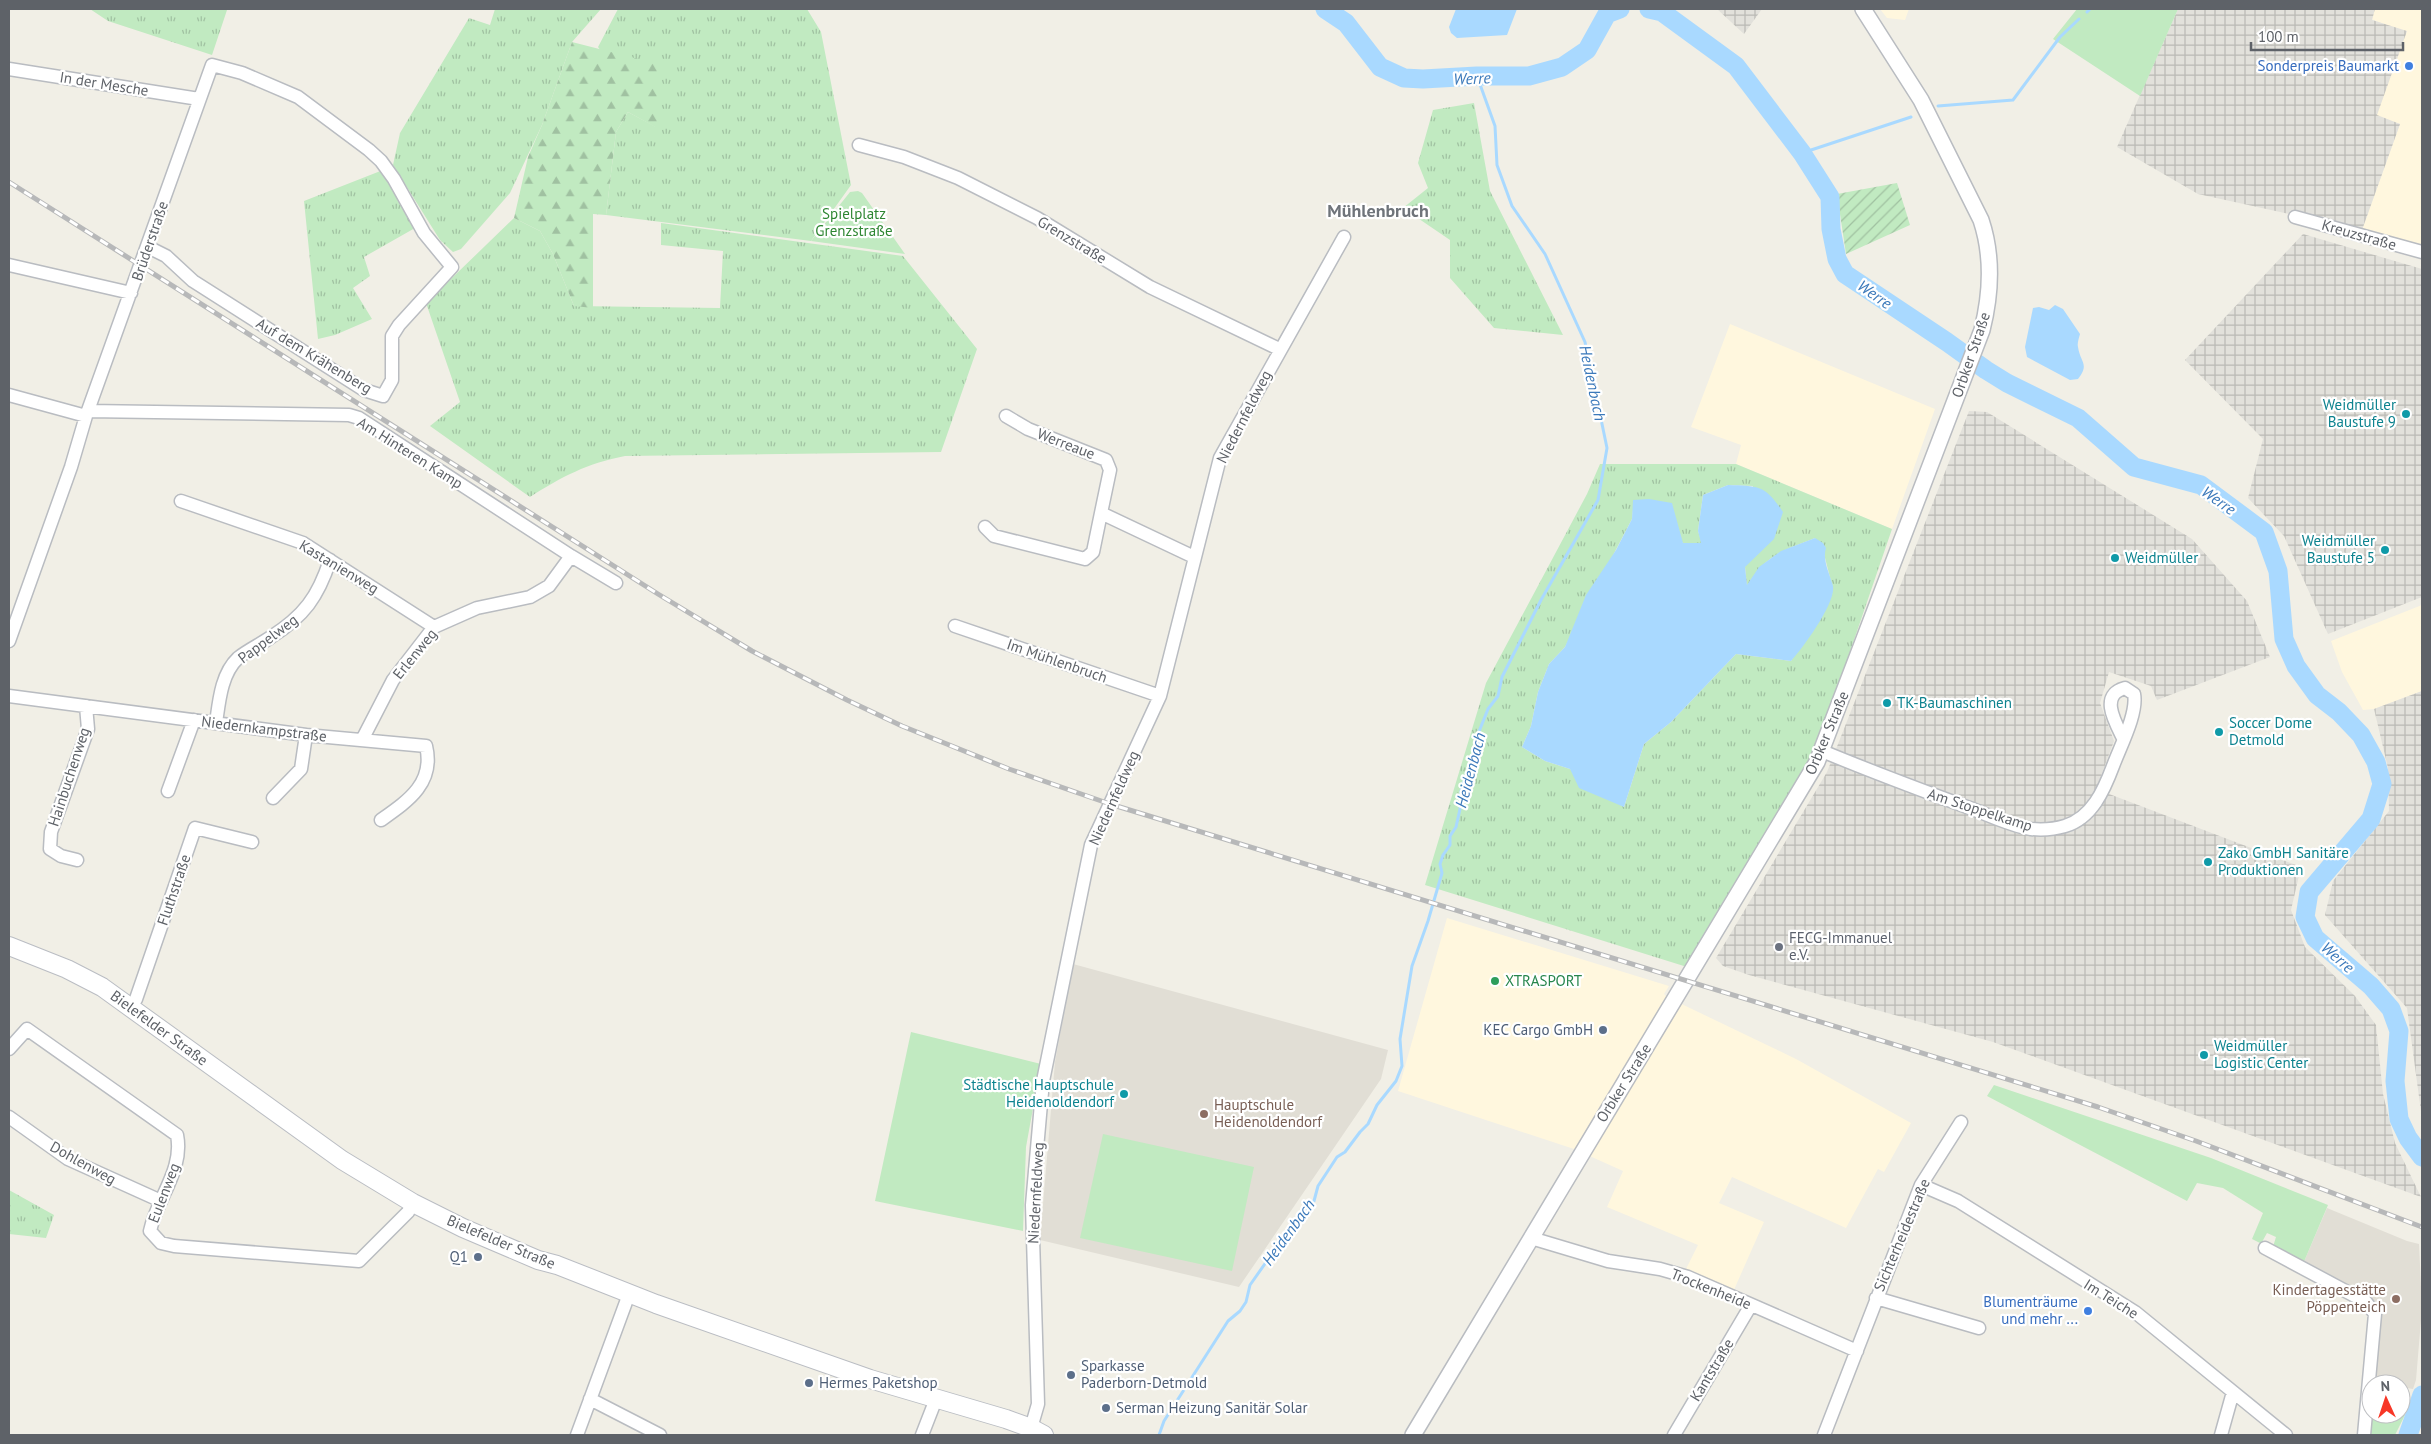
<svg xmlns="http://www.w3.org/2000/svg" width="2431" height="1444" viewBox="0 0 2431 1444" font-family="'PT Sans',sans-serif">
<defs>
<pattern id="industrial-grid" width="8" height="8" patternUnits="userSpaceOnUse" patternTransform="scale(1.25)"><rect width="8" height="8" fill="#e2e1db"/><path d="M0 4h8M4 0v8" fill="none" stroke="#babab5"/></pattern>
<pattern id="grass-tufts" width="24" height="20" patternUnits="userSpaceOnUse" patternTransform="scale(1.25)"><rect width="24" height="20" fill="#c1eac1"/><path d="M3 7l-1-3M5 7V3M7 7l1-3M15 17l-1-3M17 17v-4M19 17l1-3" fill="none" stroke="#a0c1a1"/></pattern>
<pattern id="forest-firs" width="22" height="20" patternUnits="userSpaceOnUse" patternTransform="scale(1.25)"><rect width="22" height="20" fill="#c1eac1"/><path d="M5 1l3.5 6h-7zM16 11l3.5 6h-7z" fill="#a0c1a1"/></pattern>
<pattern id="garden-furrows" width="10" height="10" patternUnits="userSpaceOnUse" patternTransform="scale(1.25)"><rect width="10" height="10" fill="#c1eac1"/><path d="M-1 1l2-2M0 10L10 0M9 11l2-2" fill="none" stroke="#a0c1a1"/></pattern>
</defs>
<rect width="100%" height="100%" fill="#f1efe6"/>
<path fill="#fff7de" d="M1880,9H1909L1905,20L1887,18Z
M2375,9H2422V247L2362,230L2400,124L2376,116L2406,32L2371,19Z
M1730,324L1935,409L1892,529L1736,464L1741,445L1691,427Z
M2422,605V691L2374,709L2363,710L2342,672L2331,641Z
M1447,918L1669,986L1664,994L1667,997L1796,1059L1911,1123L1884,1172L1878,1169L1846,1228L1732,1177L1719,1203L1764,1222L1733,1292L1685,1271L1698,1245L1607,1207L1623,1171L1574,1149L1398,1091Z"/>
<path fill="url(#industrial-grid)" d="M1717,9H1762L1744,34Z
M2178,9H2375L2372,20L2407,31L2377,115L2400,124L2362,230L2198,194L2117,147Z
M2303,234L2422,269V597L2328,634L2284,536L2248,498L2263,439L2185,360Z
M1969,411L1987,412L2192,539L2247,601L2270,657L2157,700L2151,686L2109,672L2100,703L2114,741L2096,789L2301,867L2291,910L2305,947L2355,996L2376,1025L2383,1094L2395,1143L2421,1197L1993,1042L1749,975L1723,966L1716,958L1827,772Z
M2422,691V1119L2407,1008L2325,915L2333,881L2389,811L2388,768L2374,709Z"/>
<path fill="#e1ded5" d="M1073,964L1388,1050L1381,1079L1239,1287L1040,1240L1055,1062Z
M2327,1208L2407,1241L2419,1244L2422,1308L2416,1380L2413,1389L2401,1387V1384L2374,1381L2380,1318L2303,1264Z"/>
<path fill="url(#grass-tufts)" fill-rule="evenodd" d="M90,9H225L227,10L212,55L108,21Z
M495,9H601L572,42L542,125L510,193L461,249L453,252L440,240L393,165L400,133L469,18L490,25Z
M618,9H807L821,32L851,185L811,241L606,215L616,132L628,112L656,127L598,47Z
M1474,103L1490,191L1563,335L1494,328L1450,278V240L1403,208L1428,188L1418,163L1433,110Z
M383,170L415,228L364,257L370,276L353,288L372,319L335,335L318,339L304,201Z
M514,218L540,231L553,254L574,306L720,308L723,251L661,245V223L903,256L977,349L941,452L625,456C588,463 561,477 530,497L430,426L460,402L426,303Z
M1600,464H1736L1892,529L1817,748L1687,967L1425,885L1486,683L1587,494ZM1728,485L1753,486L1745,567L1747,586C1766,555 1782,551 1815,538L1824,554L1833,589L1791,661L1736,654L1671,722L1644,744L1624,807L1570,769L1545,761L1522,747L1531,726L1538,692L1549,664L1565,647L1632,519L1634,500L1683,543H1702L1698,531L1703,495Z
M9,1190L54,1215L46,1238L9,1234Z"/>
<path fill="url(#forest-firs)" d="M572,42L658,64L657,128L628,112L616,132L606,215L593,214V308L574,306L553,254L540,231L514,218L528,157L542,125Z"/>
<path fill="#c1eac1" d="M2077,9H2178L2140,96L2053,39Z
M858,191L862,193L905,254L811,241L850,192Z
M911,1032L1041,1064L1026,1147L1023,1231L875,1201Z
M1994,1085L2211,1158L2328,1205L2303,1264L2272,1250L2276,1237L2267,1233L2262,1242L2260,1243L2252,1239L2263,1213L2223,1188L2197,1183L2187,1201L1987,1096Z
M1103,1134L1254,1167L1232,1271L1080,1238Z
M2371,1414L2405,1415L2395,1435H2368Z"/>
<path fill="url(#garden-furrows)" d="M1897,183L1910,225L1846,254L1837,194Z"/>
<path fill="#a9d9ff" d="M1456,9H1517L1507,35L1457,38L1451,33L1449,27Z
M2055,305L2063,309L2080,334C2079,338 2077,343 2078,347C2080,362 2090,364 2078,379L2070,380L2027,357L2025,347L2033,308L2039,307L2049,310Z
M1728,485C1759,486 1765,485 1783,512L1774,539L1745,567L1747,585L1759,567L1781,551L1815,538L1823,543L1826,548C1822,560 1830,574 1833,586C1836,603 1803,648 1791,661L1736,654L1671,722L1644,744L1624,807L1579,788L1570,769L1545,761L1522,747L1531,726L1538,692L1549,664L1565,647L1586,595L1616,550L1632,519L1633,500L1649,499L1672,503L1683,543H1701L1698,531L1703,495Z"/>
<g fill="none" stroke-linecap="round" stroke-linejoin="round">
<path stroke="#a9d9ff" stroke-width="3" d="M2087,12L2090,9
M1938,106L2013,100L2060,37L2079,19
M1802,153L1911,117
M1159,1435L1164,1421L1228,1321L1240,1311L1246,1302L1250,1285L1300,1214L1314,1201L1318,1186L1337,1157L1345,1152L1360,1132L1368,1124L1377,1105L1396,1081L1402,1066L1400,1039L1412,966L1428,921L1442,873L1440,864L1443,855L1450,845V836L1456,827L1460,809L1461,791L1468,769L1475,760L1478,748V734L1488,709L1498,696L1502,677L1541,600L1598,500L1607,448L1585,342L1545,254L1512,206L1497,165L1495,126L1477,76"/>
<path stroke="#a9d9ff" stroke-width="19" d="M1325,9L1346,23L1380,67L1404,78L1423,79L1477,76H1529L1562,67L1587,50L1607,14L1620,9
M1649,9L1662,12L1736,66L1802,153L1830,197L1831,229L1837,259L1845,274L1947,342L1986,370L2007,383L2078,418L2134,467L2201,485L2264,532L2278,571L2284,639L2296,666L2317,695L2339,712L2361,735L2376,762L2382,784L2371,819L2309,892L2305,917L2315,938L2371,986L2391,1009L2399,1031L2395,1081L2399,1119L2408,1138L2422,1157
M2408,1435L2422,1395"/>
<defs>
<path id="minor" d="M9,69L199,99
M859,145L904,157L958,178L1037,218L1150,287L1279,349
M2295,217L2422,252
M9,265L131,293
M9,395L86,416
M88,411L349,415L359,418L571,556L616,583
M1006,416L1028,429L1106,460L1110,470L1101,513L1194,557
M181,501L303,543L434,627
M985,527L994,536L1085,559L1093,552L1101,513
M955,626L1160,696
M9,641L71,467L86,416L212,65L242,73L298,97L369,150L381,161L394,179L424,233L452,267L399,325L392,336V380L383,396L364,390L193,281L166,256L148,247
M9,696L306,735L426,746C435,783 408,801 381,820
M216,723C219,702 221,674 238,658C248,650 261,644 271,637C304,616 318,597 330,560
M362,740L393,680L434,627L477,608L530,597L549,586L571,556
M1822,751C1870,771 1918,789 1967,807C1987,814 2010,826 2031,829C2042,830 2055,829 2065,826C2092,818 2104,790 2113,766C2120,747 2138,713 2134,694L2125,688C2099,695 2115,722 2123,738
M168,791L194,720
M273,798L301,769L306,735
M77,860L61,856L50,849L51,832L88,729L86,706
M131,1007L136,999L195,828L252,842
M9,1049L27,1029L177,1135C184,1170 157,1198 150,1231L161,1243L174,1246L359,1261L408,1212L413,1203
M9,1117L68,1159L161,1201
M1921,1185L1958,1201L2135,1312L2286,1435
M1531,1238L1608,1261L1660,1269L1688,1277L1857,1351
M2265,1248L2366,1302L2375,1314L2364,1435
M1876,1298L1979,1328
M590,1399L660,1435
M1031,1428L1038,1404L1032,1205L1043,1081L1091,845L1160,696L1220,458L1344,237
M577,1435L629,1294
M922,1435L936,1399
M1674,1435L1751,1305
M1824,1435L1921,1185L1961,1122
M2221,1435L2233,1392"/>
<path id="tertiary" d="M1413,1435L1817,762L1982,330C1991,294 1993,256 1981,220L1921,100L1863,9"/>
<path id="secondary" d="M9,946L67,969L102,987L342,1160L413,1203L463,1228L538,1260L557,1265L656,1304L870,1379L1006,1419L1031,1428L1044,1435"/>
</defs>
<use href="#minor" stroke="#b9bcc1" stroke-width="15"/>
<use href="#tertiary" stroke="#b9bcc1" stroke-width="18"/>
<use href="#secondary" stroke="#babdc3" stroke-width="20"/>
<use href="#minor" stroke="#fff" stroke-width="12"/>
<use href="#tertiary" stroke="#fff" stroke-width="15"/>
<use href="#secondary" stroke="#fff" stroke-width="18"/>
<defs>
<path id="rail" d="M9,182L658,594L752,651L847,700L902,726L1009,769L1110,804L2098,1107L2196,1141L2422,1227"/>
</defs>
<use href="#rail" stroke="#b7b8b9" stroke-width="5"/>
<use href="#rail" stroke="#fff" stroke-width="3" stroke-dasharray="9" stroke-linecap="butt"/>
</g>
<g fill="#3f7fe0" stroke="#fff" stroke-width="2">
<circle cx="2409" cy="66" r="5"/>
<circle cx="2088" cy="1311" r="5"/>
</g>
<g fill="#0f9aa8" stroke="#fff" stroke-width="2">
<circle cx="2406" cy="414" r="5"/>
<circle cx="2385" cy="550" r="5"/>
<circle cx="2115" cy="558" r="5"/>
<circle cx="1887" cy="703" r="5"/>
<circle cx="2219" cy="732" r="5"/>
<circle cx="2208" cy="862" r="5"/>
<circle cx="2204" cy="1055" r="5"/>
<circle cx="1124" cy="1094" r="5"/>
</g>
<circle fill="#6b7280" stroke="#fff" stroke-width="2" cx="1779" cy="947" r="5"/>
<circle fill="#2e9e5b" stroke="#fff" stroke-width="2" cx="1495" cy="981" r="5"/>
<g fill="#5c6f8a" stroke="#fff" stroke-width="2">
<circle cx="1603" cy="1030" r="5"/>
<circle cx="478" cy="1257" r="5"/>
<circle cx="1071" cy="1375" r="5"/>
<circle cx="809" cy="1383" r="5"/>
<circle cx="1106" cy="1408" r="5"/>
</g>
<g fill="#8d6e63" stroke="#fff" stroke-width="2">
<circle cx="1204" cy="1114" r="5"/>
<circle cx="2396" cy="1299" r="5"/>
</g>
<g text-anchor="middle" stroke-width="4.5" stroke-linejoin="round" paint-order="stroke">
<g font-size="15" fill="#366cbe" stroke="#fff" text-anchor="end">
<text x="2399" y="71">Sonderpreis Baumarkt</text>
<text x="2078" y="1307">Blumenträume<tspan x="2078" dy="17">und mehr ...</tspan></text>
</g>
<g font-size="15" fill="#5e6268" stroke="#fff">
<text transform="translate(104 84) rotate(9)" y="5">In der Mesche</text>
<text transform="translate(2359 235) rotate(16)" y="5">Kreuzstraße</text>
<text transform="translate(1072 240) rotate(31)" y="5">Grenzstraße</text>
<text transform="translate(150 241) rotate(-71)" y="5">Brüderstraße</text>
<text transform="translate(1971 355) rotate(-71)" y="5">Orbker Straße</text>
<text transform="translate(314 356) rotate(31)" y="5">Auf dem Krähenberg</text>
<text transform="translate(1244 417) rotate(-63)" y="5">Niedernfeldweg</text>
<text transform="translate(1066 444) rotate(21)" y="5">Werreaue</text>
<text transform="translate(410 453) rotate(32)" y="5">Am Hinteren Kamp</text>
<text transform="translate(339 567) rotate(31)" y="5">Kastanienweg</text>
<text transform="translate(268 639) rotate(-37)" y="5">Pappelweg</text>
<text transform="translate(415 654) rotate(-51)" y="5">Erlenweg</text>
<text transform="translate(1057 661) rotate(19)" y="5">Im Mühlenbruch</text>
<text transform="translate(264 729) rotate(7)" y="5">Niedernkampstraße</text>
<text transform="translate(1827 733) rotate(-67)" y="5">Orbker Straße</text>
<text transform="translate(69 777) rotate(-72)" y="5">Hainbuchenweg</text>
<text transform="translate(1114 798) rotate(-66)" y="5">Niedernfeldweg</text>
<text transform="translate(1980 810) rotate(18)" y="5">Am Stoppelkamp</text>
<text transform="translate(174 890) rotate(-71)" y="5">Fluthstraße</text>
<text transform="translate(159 1028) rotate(36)" y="5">Bielefelder Straße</text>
<text transform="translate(1624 1083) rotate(-58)" y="5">Orbker Straße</text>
<text transform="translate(83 1163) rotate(29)" y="5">Dohlenweg</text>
<text transform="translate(164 1193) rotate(-69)" y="5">Eulenweg</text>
<text transform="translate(1036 1193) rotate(-87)" y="5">Niedernfeldweg</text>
<text transform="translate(1902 1235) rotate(-67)" y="5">Sichterheidestraße</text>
<text transform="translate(501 1242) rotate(23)" y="5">Bielefelder Straße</text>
<text transform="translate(1711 1289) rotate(22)" y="5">Trockenheide</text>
<text transform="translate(2111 1299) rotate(32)" y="5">Im Teiche</text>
<text transform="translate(1712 1370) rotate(-59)" y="5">Kantstraße</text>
</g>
<g font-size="15" fill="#2e8632" stroke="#fff">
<text x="854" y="219">Spielplatz<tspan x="854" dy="17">Grenzstraße</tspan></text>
</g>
<g font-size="15" fill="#0d838f" stroke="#fff" text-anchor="start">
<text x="2396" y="410" text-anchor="end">Weidmüller<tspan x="2396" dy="17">Baustufe 9</tspan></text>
<text x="2375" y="546" text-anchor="end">Weidmüller<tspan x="2375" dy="17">Baustufe 5</tspan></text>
<text x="2125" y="563">Weidmüller</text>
<text x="1897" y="708">TK-Baumaschinen</text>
<text x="2229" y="728">Soccer Dome<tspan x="2229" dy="17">Detmold</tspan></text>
<text x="2218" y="858">Zako GmbH Sanitäre<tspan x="2218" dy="17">Produktionen</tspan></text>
<text x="2214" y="1051">Weidmüller<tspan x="2214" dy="17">Logistic Center</tspan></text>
<text x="1114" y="1090" text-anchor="end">Städtische Hauptschule<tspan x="1114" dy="17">Heidenoldendorf</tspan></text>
</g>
<g font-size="15" fill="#5b616d" stroke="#fff" text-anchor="start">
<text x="1789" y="943">FECG-Immanuel<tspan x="1789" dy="17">e.V.</tspan></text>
</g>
<g font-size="15" fill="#27864d" stroke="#fff" text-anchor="start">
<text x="1505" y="986">XTRASPORT</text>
</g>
<g font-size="15" fill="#4e5e75" stroke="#fff" text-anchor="start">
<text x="1593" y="1035" text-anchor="end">KEC Cargo GmbH</text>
<text x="468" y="1262" text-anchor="end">Q1</text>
<text x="1081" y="1371">Sparkasse<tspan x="1081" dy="17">Paderborn-Detmold</tspan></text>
<text x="819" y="1388">Hermes Paketshop</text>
<text x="1116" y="1413">Serman Heizung Sanitär Solar</text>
</g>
<g font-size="15" fill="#785e54" stroke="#fff" text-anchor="start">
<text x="1214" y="1110">Hauptschule<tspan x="1214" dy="17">Heidenoldendorf</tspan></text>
<text x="2386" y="1295" text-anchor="end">Kindertagesstätte<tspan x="2386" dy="17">Pöppenteich</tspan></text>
</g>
<g font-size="16" font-style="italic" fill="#3b79ba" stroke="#fff">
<text transform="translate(1472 78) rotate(-2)" y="6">Werre</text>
<text transform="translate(1875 294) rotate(35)" y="6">Werre</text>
<text transform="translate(1593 383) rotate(78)" y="6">Heidenbach</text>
<text transform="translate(2219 500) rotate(35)" y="6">Werre</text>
<text transform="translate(1470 770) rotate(-75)" y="6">Heidenbach</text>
<text transform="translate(2338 957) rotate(41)" y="6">Werre</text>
<text transform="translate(1288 1232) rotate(-54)" y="6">Heidenbach</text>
</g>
<g font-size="18" font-weight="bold" fill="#6f747a" stroke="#fff">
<text x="1378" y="217">Mühlenbruch</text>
</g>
</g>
<rect width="2431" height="1444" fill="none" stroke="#5e6268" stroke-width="20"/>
<g transform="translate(2386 1399) rotate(357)"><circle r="24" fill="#ffffff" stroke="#bfc0c3"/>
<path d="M0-4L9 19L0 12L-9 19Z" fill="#f73727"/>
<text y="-8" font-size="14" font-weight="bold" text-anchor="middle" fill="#5e6268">N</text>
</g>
<path d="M2251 42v8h152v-8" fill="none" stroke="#5e6268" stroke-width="2.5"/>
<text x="2258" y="42" font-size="15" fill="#5e6268" stroke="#ffffff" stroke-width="4" paint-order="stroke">100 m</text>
</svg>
